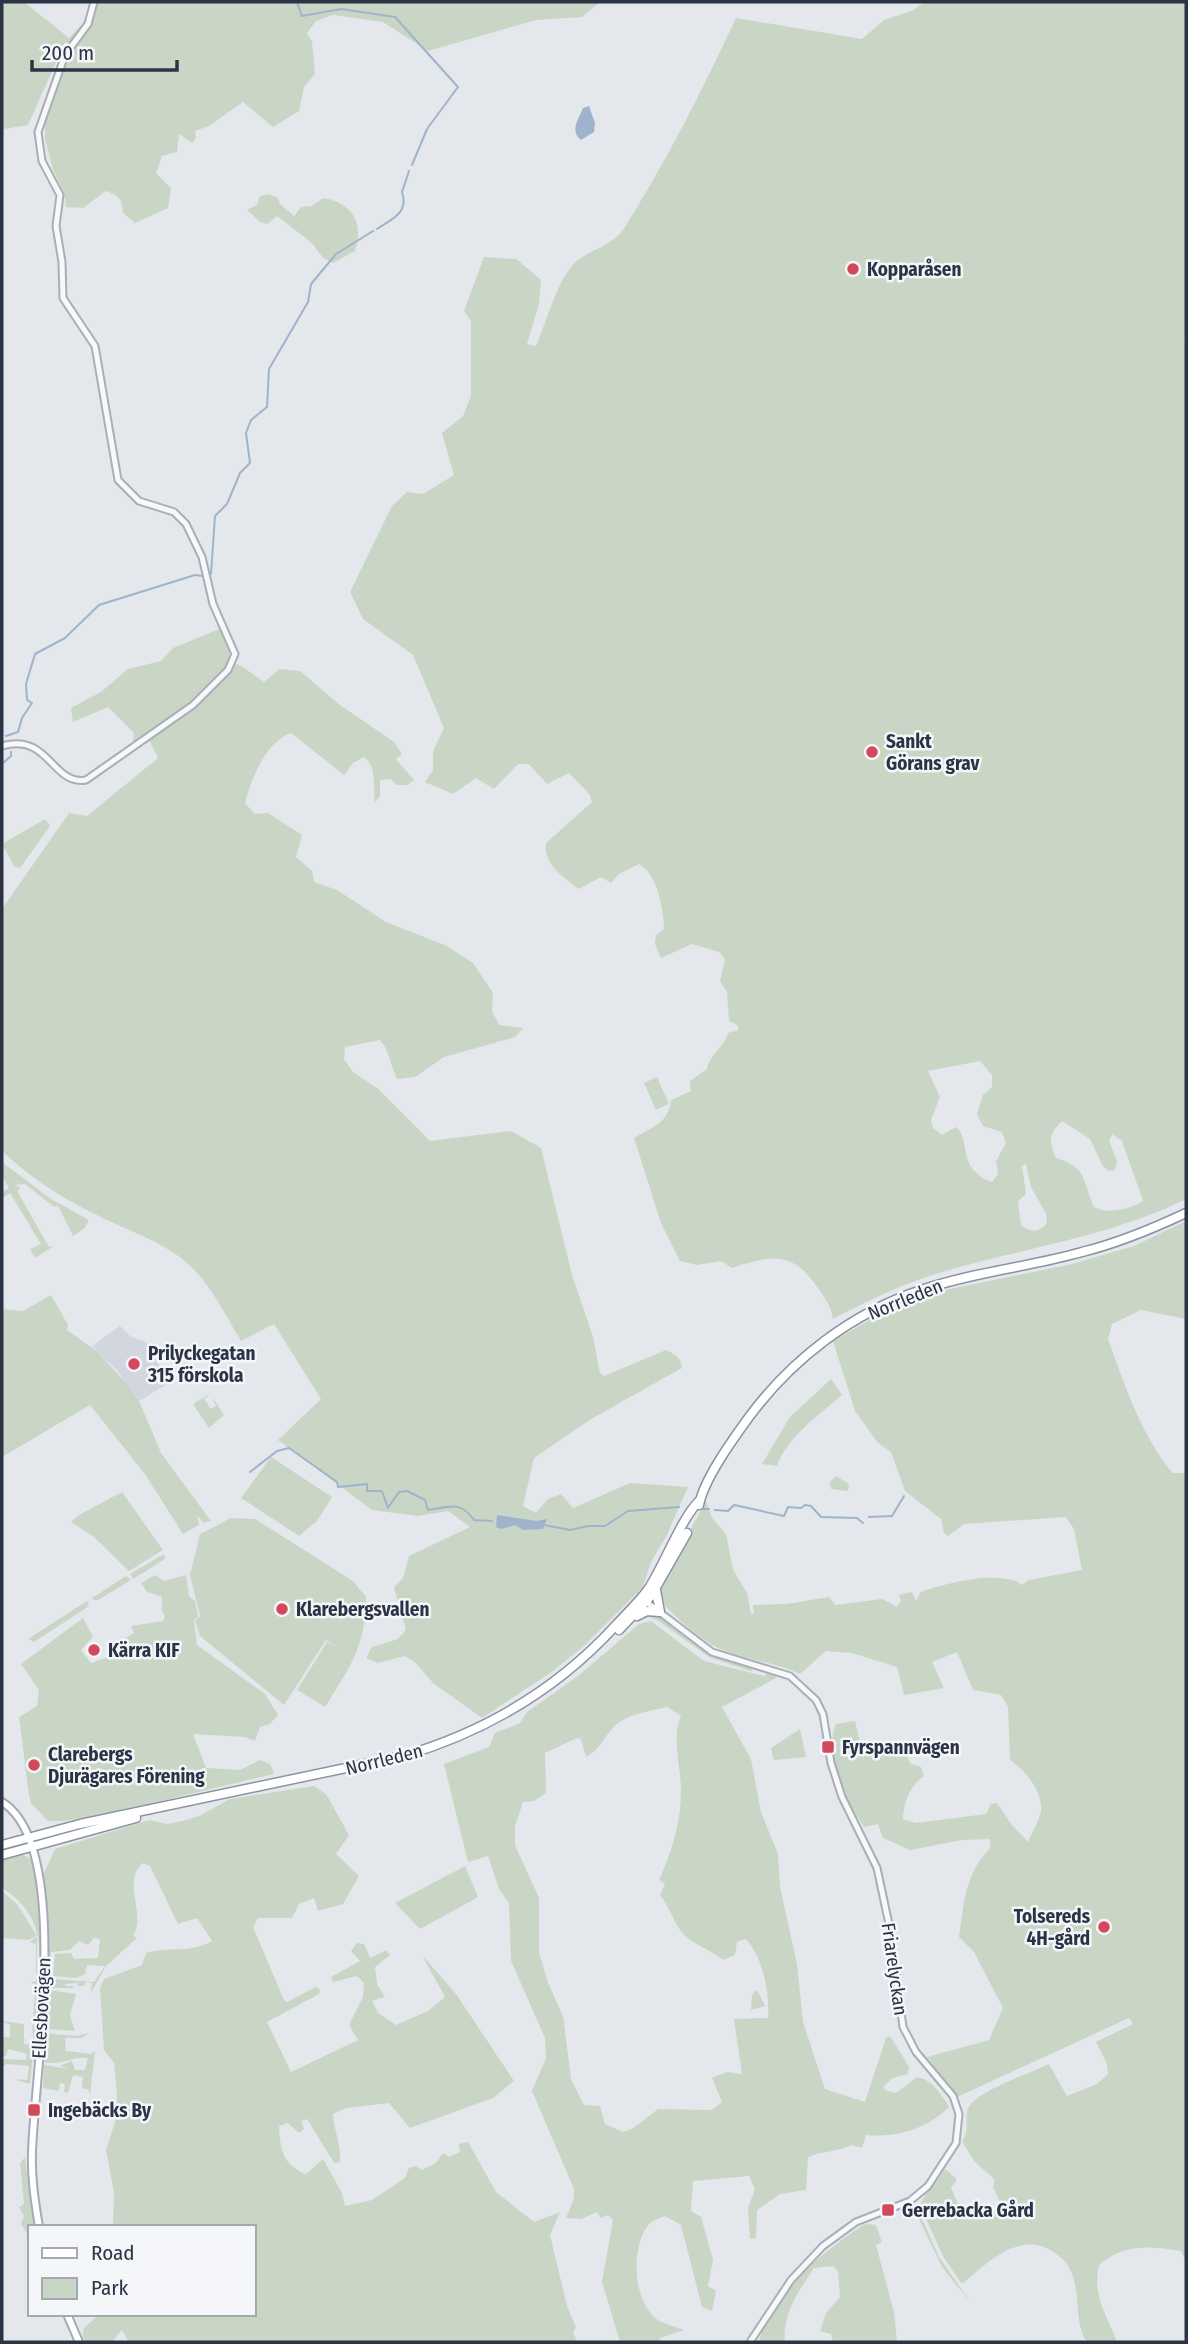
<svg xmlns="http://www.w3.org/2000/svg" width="1188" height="2344" viewBox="0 0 1188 2344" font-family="'Fira Sans Condensed',sans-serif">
<rect width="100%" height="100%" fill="#e4e7ec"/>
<path fill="#d2d6de" d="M120,1326L130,1336L147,1343L169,1383L139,1401L117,1370L92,1346Z"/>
<path fill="#c9d6c5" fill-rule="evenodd" d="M2,2H24L69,38L87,19L91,2H600L582,17L536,20L428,51L383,22L333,15L316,21L307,33L312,42L315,74L304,87L299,111L273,127L243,102L209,126L195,131L196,138L192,143L179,134L177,152L162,156L156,173L171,188L168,208L135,223L123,213C123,199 118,195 106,191L83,208L66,207L64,193L53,170L45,138V122L72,48L65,42L28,125L4,129L2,147Z
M924,2H1186V341H1184L1186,351V1199C1107,1238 1020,1248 936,1274C900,1285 867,1301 833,1319C831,1305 823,1295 815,1284C791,1250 769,1256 732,1268L721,1261L697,1265L680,1261L661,1223L634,1138C652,1127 669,1123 671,1100L691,1091L690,1081L707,1069C709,1056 724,1047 728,1033L739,1030L737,1025L729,1021L727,992L720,981L725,959L719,952L692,944L661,958L655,944L656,935L664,929C664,910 657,873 639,864L619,874L611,883L601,877L579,889C564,877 543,865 546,843L592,802L590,795L569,773L547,784L529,764H518L494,789L476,778L453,794L425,782L433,770V751L444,728L413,655L363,619L350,592L392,506L407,492L423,494L454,475L442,433L463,416L471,396V321L464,311L484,257L516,259L541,280L539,304L527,344L536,346C546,323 556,285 571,267C583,251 612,247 623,230C666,162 702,91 736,18L862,39L884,20L914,10ZM980,1061L992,1075V1087L983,1095L977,1114L983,1126L1002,1132L1006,1143L996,1161L998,1174L992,1182C956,1169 972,1141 956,1127L942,1135L933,1128L931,1120L940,1097L928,1071ZM1062,1121L1090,1139L1103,1166L1109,1171L1115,1170L1117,1161L1109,1141L1112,1134L1122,1141L1143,1201C1130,1209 1108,1215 1094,1207C1082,1180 1088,1168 1056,1158C1049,1142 1048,1134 1062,1121ZM1026,1164L1031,1187L1046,1214L1047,1223C1039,1233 1031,1233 1021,1225L1018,1201L1026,1194L1022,1166Z
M268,194L278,198L280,204L294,216L301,207L312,206L323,198C353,203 364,223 355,251L333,263L323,258L312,243L277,216L267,224L260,222L247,210L257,205L260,196Z
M219,629L228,642L230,662L240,665L264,682L279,669L300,671L340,705L394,742L402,754L396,759L414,780L407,785H397L391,779L380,780V796L375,803C373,788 377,766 364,757L353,763L344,775L291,733C265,743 252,777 245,803L255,814L268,813L302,835L296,857L312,871L314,882L337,890L386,922L447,946L473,963L493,993L492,1011L499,1025L523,1028L515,1037L444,1057L415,1077L397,1079C391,1067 389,1049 380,1040L345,1047L344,1059L353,1072L377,1088L430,1141L511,1131L541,1148L572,1275L593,1337L600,1373L604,1376L666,1350C674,1354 682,1358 682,1368L591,1419L534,1458L523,1506L536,1513L548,1499L561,1494L573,1508L630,1483L688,1487L666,1537L652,1560L642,1588L585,1645L553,1671L482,1718L433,1683L416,1663L405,1656L378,1663L366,1658L372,1647L398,1639L406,1630L394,1587L403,1578L409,1556L470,1527L448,1511L418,1516L372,1510L278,1440L321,1399L274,1324L241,1341C224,1313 208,1278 181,1258C159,1241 130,1231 105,1219C66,1201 33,1180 2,1151V909L69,813L87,816L158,758L149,739L133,742L134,733L108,707L73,722L71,708L101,692L128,669L161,661L173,648Z
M45,819L50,826L20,868L14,866L2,844Z
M657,1077L669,1104L656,1110L644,1083Z
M2,1162L51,1199L89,1220L85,1228L73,1236L58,1206L54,1207L25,1184L15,1185L21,1188L17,1191L49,1247L54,1246L35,1258L30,1249L41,1244L10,1193L2,1198V1193L9,1188L2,1176Z
M1186,1221V1319L1141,1310L1112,1324L1108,1339C1124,1383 1142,1438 1173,1473H1184L1186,1477V2290L1185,2260L1181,2251C1151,2246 1124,2243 1099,2265C1092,2298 1107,2314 1117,2342H1087C1076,2327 1079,2302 1075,2284C1072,2270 1067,2261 1055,2253C1021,2229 989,2261 962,2284L944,2258L920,2206C924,2192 938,2182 945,2169L957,2179L951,2188L957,2202L982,2217L995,2211L1000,2202L993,2187L995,2180L974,2161L962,2141C970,2132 964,2120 968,2109C975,2091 1031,2073 1049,2064L1067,2096L1097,2084L1108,2074L1107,2064L1096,2042L1133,2024L1129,2018L957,2097L927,2057L989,2040L1003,2008L974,1952L959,1937C964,1903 965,1874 990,1848V1839L962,1840L910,1850L883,1838L878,1824L864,1827C846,1800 822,1757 836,1724L855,1721L861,1746L898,1742L911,1764L921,1767L924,1776C911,1784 903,1803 903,1819L916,1823L986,1814L991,1804L997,1803L1011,1824L1028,1842C1032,1832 1040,1820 1041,1810C1042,1790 1025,1770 1010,1760L1008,1707L1001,1695L973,1690L957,1652L932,1662L944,1688L904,1695L897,1667L852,1653L826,1651L800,1674C774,1662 747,1660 721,1649C705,1643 659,1607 657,1591L706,1501L712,1518L726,1534L733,1570L747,1593L751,1614L754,1613L753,1605L787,1604L829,1597L835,1605L882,1599L897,1607L901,1601L899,1595L912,1592L916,1601L921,1592C946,1583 1001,1569 1022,1585L1029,1580L1082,1570L1074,1529L1066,1517L964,1524L948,1536L944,1533L941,1519L905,1491L891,1452L878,1443L855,1411L833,1341L880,1314L931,1293L1072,1264L1134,1246Z
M51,1295L68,1325L67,1330L98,1352L128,1385L140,1403L161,1453L211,1521L203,1523L197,1515L199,1525L183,1534L145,1474L90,1405L2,1457V1309L23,1311Z
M831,1379L842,1395C819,1415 787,1437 777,1466L762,1464L790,1417Z
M211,1393L204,1399L211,1409L216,1406L212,1396L224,1415L209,1428L193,1404Z
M271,1457L332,1497L317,1521L299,1536L241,1498Z
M836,1476L849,1484L848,1491L831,1489L830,1482Z
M122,1492L163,1550L129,1571L93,1536L71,1522L79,1515Z
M231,1518L255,1519L353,1581L366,1597C366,1646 350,1667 325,1707L297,1690L327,1642L338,1648L326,1640L284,1705L200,1636L195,1621L200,1616L190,1575L200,1534Z
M164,1554L165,1559L133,1579L130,1574Z
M155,1575L164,1581L186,1575L189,1596L195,1601L198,1616L194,1621L197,1645L265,1694L278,1715L270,1724L260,1727L255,1741L244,1737L193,1734L206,1768L240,1770L260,1760L270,1764L274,1774L144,1805L65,1821H48L31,1803L29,1795L19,1717L37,1706L39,1690L21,1664L83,1618L93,1637L81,1650L91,1663L108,1657L113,1646L134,1633L131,1626L163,1621L165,1616L162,1611V1597L147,1592L141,1583Z
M126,1576L131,1580L98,1600H93L92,1598Z
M87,1601L89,1606L34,1642L28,1639Z
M656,1613L712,1654L750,1667L753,1672L709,1657L657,1620L643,1615Z
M651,1621L704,1661L764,1676L768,1672L776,1675V1678L722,1707L751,1759L761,1812L778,1854L780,1887L797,1964L803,2022L825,2089L865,2102L886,2038L890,2036L909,2067L908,2074L893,2078L883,2087L885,2090L896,2093L917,2077C933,2080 941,2094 949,2107C927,2129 896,2138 866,2135L862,2148L852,2145C837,2152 823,2151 808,2157L806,2190L780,2194L757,2210L756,2238L750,2239L748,2208L755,2189L749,2176L693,2181L691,2211L701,2217L713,2260L708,2286L716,2291L712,2311L702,2307L681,2225L665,2216C660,2218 654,2220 650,2223C630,2245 632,2302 658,2320C665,2324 676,2327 684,2330L660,2338L659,2342H620L602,2282L613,2220L608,2215L601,2218L597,2212L581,2219L566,2218L574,2198V2189L532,2091L546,2058L545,2038L511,1961L509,1903L499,1889L488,1856L468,1862L444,1764L489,1747L495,1733L520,1723L527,1712L578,1676L639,1624ZM667,1707L681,1716C671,1739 681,1766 681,1791C681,1823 672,1851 659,1880L665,1884L660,1895C669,1906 673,1920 680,1930C690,1944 710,1949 723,1960L735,1955L737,1942L746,1939C763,1958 770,1993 768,2018L734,2019L742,2074L727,2072L712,2078L722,2102L712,2110L658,2109L632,2129L623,2132L605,2124L600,2106L584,2105L571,2079L563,2016L548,1983L539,1952V1898L515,1845V1826L523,1802L534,1801L546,1793L545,1753L577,1738L581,1739L586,1757C601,1749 605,1734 617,1724C631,1713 651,1711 667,1707Z
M800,1729L806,1757L774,1760L771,1748Z
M314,1786L326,1794L349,1835L336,1854L359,1876L343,1904L318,1911L314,1898L299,1904L292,1918H258L253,1927L284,2000L287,2002L316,1987L320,1990L319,1994L267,2022L291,2072L358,2040L349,2025L363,1997L364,1983L357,1976L333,1982L331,1977L360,1961L351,1951L357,1943L364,1944L370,1958L386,1950L390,1955L375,1967L377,1984L385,1997L372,2001L378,2013L396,2025L428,2011L445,1997L422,1955L456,1994L514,2081L493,2098L410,2128L389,2103L346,2108L333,2114C334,2131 341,2144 340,2162L334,2163L307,2119L301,2121L304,2129L299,2133L288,2123L279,2126C280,2149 283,2166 306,2174L323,2159L342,2193L345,2206L372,2200L405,2178L409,2168L416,2166L422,2170L436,2163L443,2153L449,2157L460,2152L459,2144L468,2142L496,2192L534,2222L560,2212L550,2235L567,2306L576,2327L573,2333L578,2342H129L122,2330L112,2342H85C78,2324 90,2327 98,2314H254V2227H113L114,2193L106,2150L116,2119L117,2093L114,2063L104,2050L100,1988L104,1979L142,1965L146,1953C169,1946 189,1954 212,1941L197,1918L178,1924L150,1866L143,1863C121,1881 147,1914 133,1936L137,1938L106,1966L91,1993L92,1983L86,1982L84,1986H78V1983L65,1984V1986H74L72,1988H49L51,1979L94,1982L105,1966L87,1965L85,1974L76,1978L53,1976L55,1954L71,1953L74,1959L98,1958L100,1939L94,1938L88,1945L79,1941L70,1950L51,1952L48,1975L49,1940L42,1877L55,1849L149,1820L167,1824L183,1821L199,1816L230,1799Z
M22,1854L32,1860C41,1910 42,1960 40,2010C36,1961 53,1920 2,1888V1859Z
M465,1866L478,1897L420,1929L395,1903Z
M2,1891L17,1904L37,1936L28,1940L2,1938Z
M37,1937V2018L33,2019L29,2018L33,2017L36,1984L31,1983L36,1981V1944L29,1942Z
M48,1990L76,1994L70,2015L75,2031L45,2029Z
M757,1990L765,2006L751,2010L752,1995Z
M2,2021L24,2024V2044L34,2045L32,2025L36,2024L30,2084L13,2079L27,2080L29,2066L7,2064L2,2067V2059L26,2060L27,2054L8,2049L6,2056H2V2037H10V2025Z
M45,2033L76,2036L89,2033L82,2038H65L66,2051L91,2054L95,2051L90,2095L89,2090L82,2088L83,2077L73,2075L68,2093L64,2092L65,2084L60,2083L59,2091L43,2088L44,2065L69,2069L60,2066L72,2061L75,2070H85L88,2058C72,2056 61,2066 44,2062Z
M25,2157L34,2223L28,2235L21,2224L24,2216L19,2207L24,2204L20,2163Z
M908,2206L918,2210L939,2257L971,2303L942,2267L918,2217Z
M865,2224L876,2225L882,2242L876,2245L894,2312L897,2342H833L831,2334L820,2331L826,2313L840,2297L838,2271L833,2266L814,2268C799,2291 782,2313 785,2342H759C770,2293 825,2250 865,2224Z"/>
<path fill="#9fb4cc" d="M589,106L595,123L594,132L581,140C569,130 579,119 583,108Z
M497,1515L537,1521L547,1519L543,1529L523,1530L515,1525L501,1529L496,1527Z"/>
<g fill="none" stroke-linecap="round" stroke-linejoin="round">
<path stroke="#9fb4cc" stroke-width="2" d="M297,2L302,16L341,9L395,17L458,87L427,129L412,165
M377,229C392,219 409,213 402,192L409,171
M211,574L215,516L227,504L240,473L250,463L246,433L251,420L267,407L269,369L308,302L311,284L336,254L373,231
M6,736L18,732L22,718L32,703L27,700L26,684L35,654L65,638L99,605L195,575L203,576
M2,764L11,756V752
M250,1472L277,1451L289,1448L337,1482L338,1487L367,1484V1491H382L388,1508L399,1492L407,1491L425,1500L428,1510C449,1507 460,1500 474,1520L492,1521
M701,1509H709
M715,1510L728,1511L734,1505L784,1516L788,1507L801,1508L805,1505L811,1506L821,1517L857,1518L863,1523
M869,1517L892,1516L904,1496
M544,1525L570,1530L588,1526H605L628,1511L679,1507"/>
<defs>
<path id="minor" d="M2,746C49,732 52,786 86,780L193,705L228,670L235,654L213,604L202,557L186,524L174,512L139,501L118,480L95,346L63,298L62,262L56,226L60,195L42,161L38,132L65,55L88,24L94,2
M645,1601L712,1652L790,1676L816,1700L823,1714L831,1763L842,1797L877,1868L890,1929L903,2027L916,2052L953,2096L959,2114L956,2143L928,2186L910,2201L856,2222L823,2246L791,2280L750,2342"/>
<path id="major" d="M2,1802C73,1845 34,2078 32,2152C31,2178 35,2202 39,2227
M67,2314L79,2342"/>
<path id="highway" d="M699,1505C704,1479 733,1439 749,1417C792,1359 852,1313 921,1290C974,1272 1029,1267 1082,1252C1118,1243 1152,1229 1186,1213
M637,1616L647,1611L660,1612L656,1590
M619,1630L651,1596L687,1533
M2,1845L80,1824L403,1756C488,1731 558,1689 617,1624C628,1612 640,1601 649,1588C664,1565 682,1517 700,1500
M2,1855L136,1818"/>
</defs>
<use href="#minor" stroke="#a9aeb7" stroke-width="9"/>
<use href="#major" stroke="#a3abb8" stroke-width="10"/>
<use href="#highway" stroke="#8b94a3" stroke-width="11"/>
<use href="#minor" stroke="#f7f8fa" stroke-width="5"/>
<use href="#major" stroke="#fff" stroke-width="6"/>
<use href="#highway" stroke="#fff" stroke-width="8"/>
</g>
<g fill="#d1495b" stroke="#f4f6f9" stroke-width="2.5">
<circle cx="853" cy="269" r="7"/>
<circle cx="872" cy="752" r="7"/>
<circle cx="134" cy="1364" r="7"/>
<circle cx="282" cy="1609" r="7"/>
<circle cx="94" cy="1650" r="7"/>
<rect x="821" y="1740" width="14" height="14" rx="3.5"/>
<circle cx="34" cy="1765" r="7"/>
<circle cx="1104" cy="1927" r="7"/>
<rect x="27" y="2103" width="14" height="14" rx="3.5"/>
<rect x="881" y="2203" width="14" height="14" rx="3.5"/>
</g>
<g text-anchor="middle" stroke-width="5" stroke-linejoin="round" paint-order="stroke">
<g font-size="19" font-weight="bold" fill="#2b3445" stroke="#f4f6f9" text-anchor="start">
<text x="867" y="276">Kopparåsen</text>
<text x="886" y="748">Sankt<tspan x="886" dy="22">Görans grav</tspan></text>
<text x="148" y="1360">Prilyckegatan<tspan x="148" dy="22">315 förskola</tspan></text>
<text x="296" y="1616">Klarebergsvallen</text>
<text x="108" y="1657">Kärra KIF</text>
<text x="842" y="1754">Fyrspannvägen</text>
<text x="48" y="1761">Clarebergs<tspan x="48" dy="22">Djurägares Förening</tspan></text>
<text x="1090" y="1923" text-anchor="end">Tolsereds<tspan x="1090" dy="22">4H-gård</tspan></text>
<text x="48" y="2117">Ingebäcks By</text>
<text x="902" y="2217">Gerrebacka Gård</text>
</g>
<g font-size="19" fill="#2b3445" stroke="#f4f6f9">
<text transform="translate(905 1299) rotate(-22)" y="7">Norrleden</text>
<text transform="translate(384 1759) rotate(-14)" y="7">Norrleden</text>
<text transform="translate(895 1969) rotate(82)" y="7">Friarelyckan</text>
<text transform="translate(41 2008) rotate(-87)" y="7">Ellesbovägen</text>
</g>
</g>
<rect width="1188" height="2344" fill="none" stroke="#2b3445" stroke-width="7"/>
<rect x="28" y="2225" width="228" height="91" fill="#f4f6f9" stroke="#a4a8b1" stroke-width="2"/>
<rect x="42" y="2248" width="35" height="10" fill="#ffffff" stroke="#a4a8b1" stroke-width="2"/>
<text x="91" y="2260" font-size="21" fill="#2b3445">Road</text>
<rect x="42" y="2278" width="35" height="21" fill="#c9d6c5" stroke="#a4a8b1" stroke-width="2"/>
<text x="91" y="2295" font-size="21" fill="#2b3445">Park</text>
<path d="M32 60v10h145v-10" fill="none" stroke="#2b3445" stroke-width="3.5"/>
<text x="42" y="60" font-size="21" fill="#2b3445" stroke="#f4f6f9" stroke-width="5" paint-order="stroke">200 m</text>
</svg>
